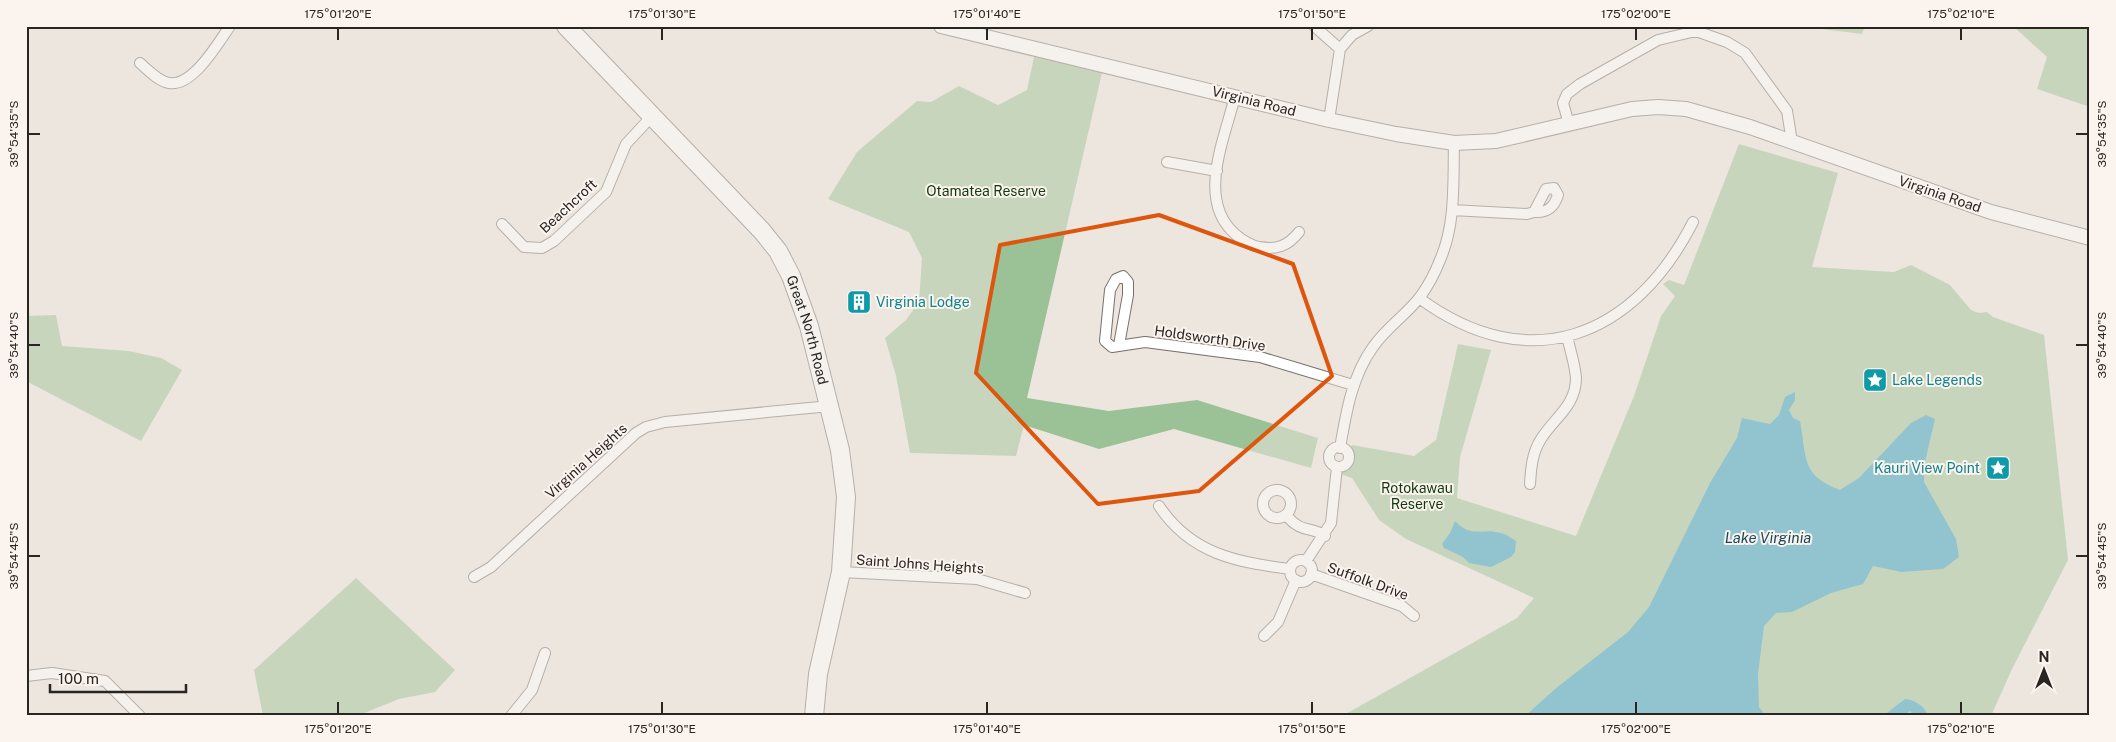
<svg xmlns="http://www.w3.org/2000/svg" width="2116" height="742" viewBox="0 0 2116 742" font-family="'Public Sans',sans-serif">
<rect width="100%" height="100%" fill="#ede6df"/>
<path fill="#9bc296" d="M1797,26H1865L1862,34Z
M2013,26H2090V107L2037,89L2047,57Z
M1034,57L1102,73L1027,398L1109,411L1197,400L1318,438L1311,468L1174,429L1099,449L1024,425L1016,456L910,453L896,376L885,338L906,320L919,302L922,258L909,232L828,199L857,152L917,101L931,102L959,86L998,105L1027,90Z
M1739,144L1838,173L1812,267L1894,272L1911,265L1950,285L1971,310L1979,313L1987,312L1993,317L2044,335L2068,560L2012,669L1991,716H1342L1517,618L1534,598L1406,539L1379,520L1352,478L1338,473L1352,445L1414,456L1436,440L1458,344L1491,350L1460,457L1457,498L1576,536L1634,396L1661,316L1675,296L1663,284L1669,280L1684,285Z
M56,315L62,346L129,351L161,358L182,370L141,441L26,381V316Z
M356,578L455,670L435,692L399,699L357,716H263L254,670Z"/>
<path fill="#259bbe" d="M1795,392V400L1789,410L1793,418L1800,421C1807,459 1801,475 1840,490L1859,478L1911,423L1926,415L1935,419L1924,466V482L1956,539L1959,557L1943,569L1901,572L1873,566L1863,584L1831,593L1792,612L1776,613L1764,626L1758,674L1759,707L1766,716H1525L1555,689L1628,632L1649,607L1710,483L1737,438L1742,418L1770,424L1779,415L1785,397Z
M1455,521C1472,539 1482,527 1501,533C1506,534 1511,538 1516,541L1515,552L1511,557L1491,567L1469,563L1463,557L1444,548L1442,544L1450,533Z
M1905,699C1915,700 1925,706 1928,716H1915L1910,711L1903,716H1883Z"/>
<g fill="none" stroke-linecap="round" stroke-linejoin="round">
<defs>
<path id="street" d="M1314,26L1340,49
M140,63C148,70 158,81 169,83C193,87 218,43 230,26
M1235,96C1225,138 1196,200 1235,234C1242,240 1250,245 1259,247C1277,250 1288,246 1299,232
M1329,120L1340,49L1352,35L1368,26
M1569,124L1563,103L1567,94L1580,84L1658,40L1696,31L1727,42L1745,53L1787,111L1792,142
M1167,162L1217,171
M1452,210L1527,214L1534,212L1546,189L1554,188L1558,195C1554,208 1547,213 1534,212
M502,224L524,247L542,248L554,241L606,192L626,144L652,116
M1419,298C1529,379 1634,338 1693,222
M1119,345L1128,295V282L1123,276L1116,279L1110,290L1105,341L1112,347L1145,342L1260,357L1353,385
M1329 457a10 10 0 1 1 20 0a10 10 0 1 1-20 0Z
M1340,448C1346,413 1352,376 1373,347C1386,328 1406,315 1420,297C1428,286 1435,273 1440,260C1456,224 1453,181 1454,143
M1530,484C1531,468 1532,453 1541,439C1554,418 1576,406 1576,378C1575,364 1570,350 1567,336
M1263 504a14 14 0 1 1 28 0a14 14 0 1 1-28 0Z
M1159,506C1191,554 1236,562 1290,569
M1286,515C1303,535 1310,525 1325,536
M1290 571a11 11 0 1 1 22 0a11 11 0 1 1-22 0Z
M1306,561L1331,523L1337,467
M841,572L977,579L1025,593
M1311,574L1402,606L1414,616
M474,577L491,567L636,433L646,427L665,422L830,406
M1264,636L1278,622L1296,580
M26,676L52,673L105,681L140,716
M511,716L532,690L545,653"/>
<path id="secondary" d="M941,26L1329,120L1396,134L1454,143L1496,141L1632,109L1658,107L1686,109L1750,127L1991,212L2090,238"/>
<g id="highway">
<path id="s1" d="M566,26L762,231L778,251L791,276L809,326L840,450L846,497L841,572L818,674L814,716"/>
</g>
</defs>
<use href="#street" stroke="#756e69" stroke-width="12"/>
<use href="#secondary" stroke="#756e69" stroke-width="16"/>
<use href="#highway" stroke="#756e69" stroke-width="20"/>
<use href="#street" stroke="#fff" stroke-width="10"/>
<use href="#secondary" stroke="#fff" stroke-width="14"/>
<use href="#highway" stroke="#fff" stroke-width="18"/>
</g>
<path d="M0 0H2116V742H0ZM1159,215L1293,264L1332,376L1199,491L1098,504L976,373L1000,245Z" fill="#ede6df" fill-opacity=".55" fill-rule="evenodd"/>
<path fill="none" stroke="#de560d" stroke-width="4" stroke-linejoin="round" d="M1159,215L1293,264L1332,376L1199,491L1098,504L976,373L1000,245Z"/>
<path fill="none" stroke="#282523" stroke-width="2" d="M338,28V40M662,28V40M987,28V40M1312,28V40M1636,28V40M1961,28V40M28,134H40M2076,134H2088M28,345H40M2076,345H2088M28,556H40M2076,556H2088M338,702V714M662,702V714M987,702V714M1312,702V714M1636,702V714M1961,702V714"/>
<defs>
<symbol id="building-square" viewBox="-11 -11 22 22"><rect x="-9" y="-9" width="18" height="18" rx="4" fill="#0f9aa8" stroke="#fbf3ed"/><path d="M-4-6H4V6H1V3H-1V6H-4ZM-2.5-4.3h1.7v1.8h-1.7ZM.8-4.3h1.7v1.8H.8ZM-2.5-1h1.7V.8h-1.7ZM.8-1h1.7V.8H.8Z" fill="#fff"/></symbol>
<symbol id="sight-square" viewBox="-11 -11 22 22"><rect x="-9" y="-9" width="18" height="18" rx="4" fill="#0f9aa8" stroke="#fbf3ed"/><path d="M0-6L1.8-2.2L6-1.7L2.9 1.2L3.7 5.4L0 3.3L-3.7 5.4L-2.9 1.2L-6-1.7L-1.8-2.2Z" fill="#fff"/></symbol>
</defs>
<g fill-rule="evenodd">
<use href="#building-square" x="845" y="288" width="28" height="28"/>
<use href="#sight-square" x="1861" y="366" width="28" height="28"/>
<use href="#sight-square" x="1984" y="454" width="28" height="28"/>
</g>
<g text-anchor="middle" stroke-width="4" stroke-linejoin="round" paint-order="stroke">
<g font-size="14" fill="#282523" stroke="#fbf3ed">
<text transform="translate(1254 101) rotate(14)" y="5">Virginia Road</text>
<text transform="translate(1940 194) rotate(19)" y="5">Virginia Road</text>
<text transform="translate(568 206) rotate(-43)" y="5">Beachcroft</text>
<text dy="5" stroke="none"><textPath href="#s1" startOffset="394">Great North Road</textPath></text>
<text transform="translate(1210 338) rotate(8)" y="5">Holdsworth Drive</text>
<text transform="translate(586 461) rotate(-42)" y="5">Virginia Heights</text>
<text transform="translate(920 564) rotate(4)" y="5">Saint Johns Heights</text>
<text transform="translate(1368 581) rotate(20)" y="5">Suffolk Drive</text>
</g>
<g font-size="14" fill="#123a0e" stroke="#fbf3ed">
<text x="986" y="196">Otamatea Reserve</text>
<text x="1417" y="493">Rotokawau<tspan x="1417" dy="16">Reserve</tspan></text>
</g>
<g font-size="14" fill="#0d838f" stroke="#fbf3ed" text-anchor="start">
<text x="876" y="307">Virginia Lodge</text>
<text x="1892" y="385">Lake Legends</text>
<text x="1980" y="473" text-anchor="end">Kauri View Point</text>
</g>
<g font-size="15" font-style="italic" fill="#1a4958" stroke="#fbf3ed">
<text x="1768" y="543">Lake Virginia</text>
</g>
</g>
<rect width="2116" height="742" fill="none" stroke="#fbf3ed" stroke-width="55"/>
<g transform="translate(2044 670)" stroke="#fbf3ed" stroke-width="4" paint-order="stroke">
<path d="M0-4L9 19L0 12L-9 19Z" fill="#282523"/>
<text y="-8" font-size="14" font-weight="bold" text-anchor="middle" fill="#282523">N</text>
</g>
<path d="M50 684v8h136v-8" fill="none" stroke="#282523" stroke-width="2.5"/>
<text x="58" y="684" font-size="15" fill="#282523" stroke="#fbf3ed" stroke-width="4" paint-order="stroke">100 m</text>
<rect x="28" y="28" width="2060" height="686" fill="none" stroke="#282523" stroke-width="2"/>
<g font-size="12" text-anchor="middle" fill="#282523">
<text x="338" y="18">175°01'20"E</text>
<text x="662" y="18">175°01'30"E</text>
<text x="987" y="18">175°01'40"E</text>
<text x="1312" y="18">175°01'50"E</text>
<text x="1636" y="18">175°02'00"E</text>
<text x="1961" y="18">175°02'10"E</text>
<text transform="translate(14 134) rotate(-90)" y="4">39°54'35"S</text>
<text transform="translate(2102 134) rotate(-90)" y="4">39°54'35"S</text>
<text transform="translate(14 345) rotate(-90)" y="4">39°54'40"S</text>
<text transform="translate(2102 345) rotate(-90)" y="4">39°54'40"S</text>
<text transform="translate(14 556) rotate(-90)" y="4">39°54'45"S</text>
<text transform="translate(2102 556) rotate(-90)" y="4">39°54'45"S</text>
<text x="338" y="733">175°01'20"E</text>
<text x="662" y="733">175°01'30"E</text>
<text x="987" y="733">175°01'40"E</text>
<text x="1312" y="733">175°01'50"E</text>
<text x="1636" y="733">175°02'00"E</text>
<text x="1961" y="733">175°02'10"E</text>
</g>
</svg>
